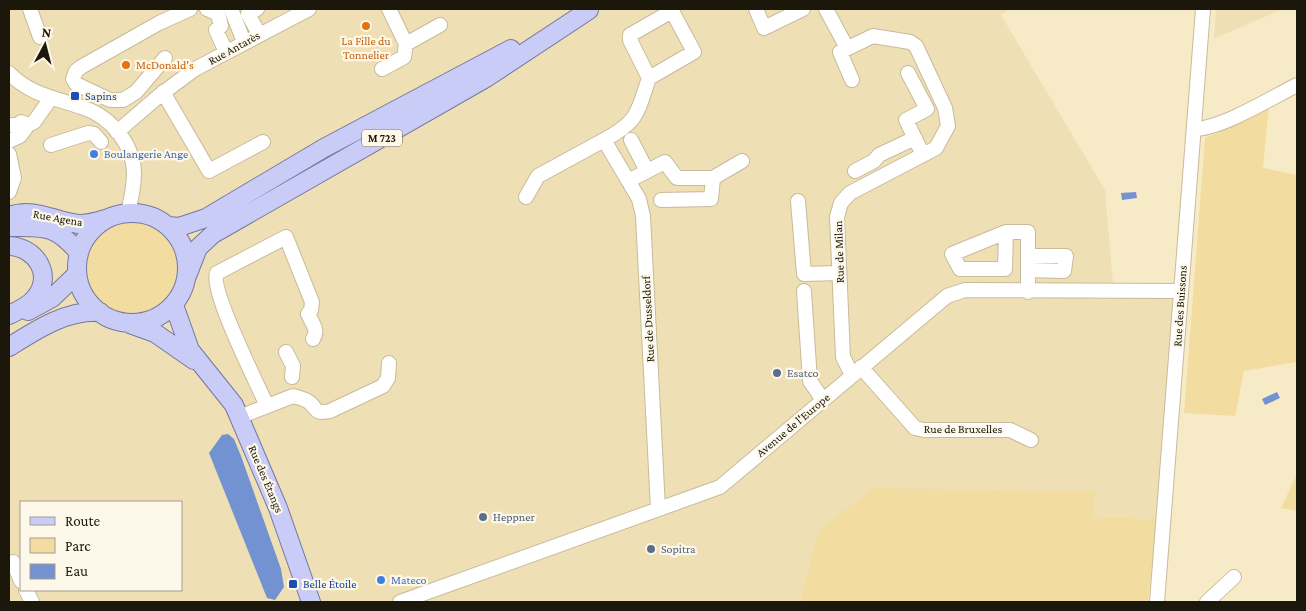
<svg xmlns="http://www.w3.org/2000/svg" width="1306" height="611" viewBox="0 0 1306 611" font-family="'Crimson Pro',serif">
<rect width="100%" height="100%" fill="#f7ebc7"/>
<path fill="#efdfb5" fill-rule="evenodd" d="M9,9H1010L1001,15L1105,190L1113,283L1176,289L1157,519L1094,517L1095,492L819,530L800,602H9ZM21,502H181V590H21Z
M1216,9H1282L1214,39Z"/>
<path fill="#f2dc9f" d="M1269,105L1263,168L1297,175V362L1244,371L1235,416L1184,413L1205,138L1249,119Z
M86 267a47 47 0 1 1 94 0a47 47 0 1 1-94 0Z
M1297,474V511L1281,508Z
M874,488L1095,492L1094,517L1157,519L1148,602H800L819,530Z"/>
<path fill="#7392d2" d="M1136,192L1137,198L1122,200L1121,193Z
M1277,392L1280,398L1265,405L1262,399Z
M228,434L234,439L241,456L281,569L284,587L275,600L267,598L209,453L222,435Z"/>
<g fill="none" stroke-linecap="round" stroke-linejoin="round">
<defs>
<path id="minor" d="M30,9L40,37
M207,9L218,14L221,26L216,30L226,52
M231,9L244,42
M257,9L248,14L259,34
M389,9L406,44L440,25
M756,9L764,28L803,9
M826,9L847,48
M165,58L136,92L123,100H110L76,84L73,79L76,71L81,67L159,23L190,9
M382,69L404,57L406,44
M9,73C30,95 56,98 84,108C111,117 134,145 134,174C134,187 131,200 128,212
M908,73L927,109L906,120L923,155
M163,92L209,171L263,142
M9,125H28L34,122L51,98
M1194,129C1221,129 1271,98 1297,85
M117,132L160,95L195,69L309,9
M604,140C639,121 637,113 649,78L694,52L672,11L630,35V40L649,78
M631,140L647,171
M9,141L20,136L28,125L21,122
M51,145L88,133L94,134L101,142
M9,154L14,178L9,192
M855,171L874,161L879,155L915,138
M628,181L665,162L677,178H713L742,161
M526,197L538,176L604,140L639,199L643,216L658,509
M661,200L711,199L713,178
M798,201L804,274L839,273
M1006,232L1005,269H960L952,254L1006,232H1028V292
M1028,256H1066L1064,271L1028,270
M804,291L810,381L823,400
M286,352L293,366L292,377
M861,367L915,428L924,430H1010L1031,440
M852,375L843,357L837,217L841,203L850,193L936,148L948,126L945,108L916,46L910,42L873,36L840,52L852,80
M267,406C258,385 209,289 217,273L286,237L312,302L311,310L308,314C312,323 319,330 313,339
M239,417L293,396C297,397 305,399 309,402C318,410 315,414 330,411L383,386L388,378L389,363
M9,564L13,562L21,581
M26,590L32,602
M400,602L720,487L947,296L965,290L1181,291
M1157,602L1203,9
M1207,602L1234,577"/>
<path id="major" d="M77 268a55 55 0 1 1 110 0a55 55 0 1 1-110 0Z
M9,216C35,207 53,221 78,224C88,224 96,222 105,219
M169,226L179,227L206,218L324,148L511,49
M9,227C44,227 55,224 79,253
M9,246C36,247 54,275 35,298C29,306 17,311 9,315
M187,276L198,248L213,234L486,78L589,10
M174,305L190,350L234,405L278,508L311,602
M28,311L52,298L77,274
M130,324L155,333L194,360
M9,347C36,330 66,310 100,312"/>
</defs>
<use href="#minor" stroke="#c7bb99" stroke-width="16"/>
<use href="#major" stroke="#7577a0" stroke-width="20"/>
<use href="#minor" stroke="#fff" stroke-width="14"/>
<use href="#major" stroke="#c9ccf6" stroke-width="18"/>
</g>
<g fill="#e8710a" stroke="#fdf8ea" stroke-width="2">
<circle cx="366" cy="26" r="5"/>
<circle cx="126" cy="65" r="5"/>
</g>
<g fill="#1a4fb4" stroke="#fdf8ea" stroke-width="2">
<rect x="70" y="91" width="10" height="10" rx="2.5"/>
<rect x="288" y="579" width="10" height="10" rx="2.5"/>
</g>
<g fill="#3f7fe0" stroke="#fdf8ea" stroke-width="2">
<circle cx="94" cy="154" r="5"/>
<circle cx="381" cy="580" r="5"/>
</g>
<g fill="#5c6f8a" stroke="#fdf8ea" stroke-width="2">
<circle cx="777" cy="373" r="5"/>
<circle cx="483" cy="517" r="5"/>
<circle cx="651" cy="549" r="5"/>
</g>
<g text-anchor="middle" stroke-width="4.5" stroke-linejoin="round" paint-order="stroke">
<rect fill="#fdf8ea" stroke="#5f5a4d" stroke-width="1" x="362" y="129.5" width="40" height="17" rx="4"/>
<g font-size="11" font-weight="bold" fill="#1b170a">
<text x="382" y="142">M 723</text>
</g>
<g font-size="12" fill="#c56008" stroke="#fdf8ea">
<text x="366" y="45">La Fille du<tspan x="366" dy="14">Tonnelier</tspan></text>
<text x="136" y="69" text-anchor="start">McDonald's</text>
</g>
<g font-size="12" fill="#1b170a" stroke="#fdf8ea">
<text transform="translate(234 48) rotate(-29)" y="4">Rue Antarès</text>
<text transform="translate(58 218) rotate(10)" y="4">Rue Agena</text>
<text transform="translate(839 252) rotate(-92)" y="4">Rue de Milan</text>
<text transform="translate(1180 306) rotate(-86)" y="4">Rue des Buissons</text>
<text transform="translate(648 319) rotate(-93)" y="4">Rue de Dusseldorf</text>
<text transform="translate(793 425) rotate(-40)" y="4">Avenue de l'Europe</text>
<text x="963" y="433">Rue de Bruxelles</text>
<text transform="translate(266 479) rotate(67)" y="4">Rue des Étangs</text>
</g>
<g font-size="12" fill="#164399" stroke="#fdf8ea" text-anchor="start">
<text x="85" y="100">Sapins</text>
<text x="303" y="588">Belle Étoile</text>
</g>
<g font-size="12" fill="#366cbe" stroke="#fdf8ea" text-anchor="start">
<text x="104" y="158">Boulangerie Ange</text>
<text x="391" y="584">Mateco</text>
</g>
<g font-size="12" fill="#4e5e75" stroke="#fdf8ea" text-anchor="start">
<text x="787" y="377">Esatco</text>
<text x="493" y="521">Heppner</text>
<text x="661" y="553">Sopitra</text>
</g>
</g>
<rect width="1306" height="611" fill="none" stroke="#1b170a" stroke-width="20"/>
<rect x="20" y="501" width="162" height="90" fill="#fdf8ea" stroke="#a39e90"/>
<rect x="30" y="517" width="25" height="8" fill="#c9ccf6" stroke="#a39e90"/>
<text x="65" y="526" font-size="15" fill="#1b170a">Route</text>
<rect x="30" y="538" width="25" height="15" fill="#f2dc9f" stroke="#a39e90"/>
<text x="65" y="551" font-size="15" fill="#1b170a">Parc</text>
<rect x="30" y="564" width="25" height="15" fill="#7392d2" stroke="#a39e90"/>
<text x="65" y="576" font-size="15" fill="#1b170a">Eau</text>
<g transform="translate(45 45) rotate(7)" stroke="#fdf8ea" stroke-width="4" paint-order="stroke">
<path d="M0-4L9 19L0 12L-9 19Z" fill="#1b170a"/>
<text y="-8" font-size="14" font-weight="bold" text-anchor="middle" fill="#1b170a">N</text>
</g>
</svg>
